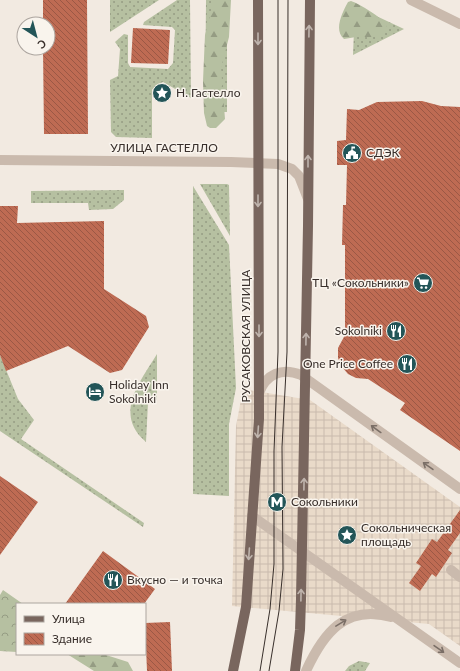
<svg xmlns="http://www.w3.org/2000/svg" width="460" height="671" viewBox="0 0 460 671" font-family="Lato,sans-serif">
<defs>
<pattern id="grass-dots" width="8" height="8" patternUnits="userSpaceOnUse"><rect width="8" height="8" fill="#b6c0a1"/><path d="M2 2h.1M6 6h.1" fill="none" stroke="#959c83" stroke-width="1.8" stroke-linecap="round"/></pattern>
<pattern id="forest-firs" width="22" height="20" patternUnits="userSpaceOnUse"><rect width="22" height="20" fill="#b6c0a1"/><path d="M5 1l3.5 6h-7zM16 11l3.5 6h-7z" fill="#959c83"/></pattern>
<pattern id="park-crowns" width="20" height="18" patternUnits="userSpaceOnUse"><rect width="20" height="18" fill="#b6c0a1"/><path d="M2 6a3 3 0 1 1 6 0M12 15a3 3 0 1 1 6 0" fill="none" stroke="#959c83"/></pattern>
<pattern id="plaza-grid" width="8" height="8" patternUnits="userSpaceOnUse"><rect width="8" height="8" fill="#e9dac9"/><path d="M0 4h8M4 0v8" fill="none" stroke="#c9bbad"/></pattern>
<pattern id="building-back-hatch" width="6" height="6" patternUnits="userSpaceOnUse"><rect width="6" height="6" fill="#be6b53"/><path d="M-1 5l2 2M0 0l6 6M5-1l2 2" fill="none" stroke="#9b5845"/></pattern>
</defs>
<rect width="100%" height="100%" fill="#f2eae1"/>
<path fill="url(#grass-dots)" d="M110,0H159L110,32Z
M177,0H190L191,98L163,82L156,85L152,90V138L116,137L111,132L110,80L118,76L120,49L115,42L124,34L128,35V63L130,67L168,69L173,63L175,30L172,27L143,25L144,22Z
M206,0H227V112H205Z
M355,6L404,29L353,55Z
M200,184H227L229,185L230,236Z
M193,186L229,245L236,388L229,424V496L193,494Z
M124,190V200L113,209L89,210L88,203H31V191Z
M157,354V400L148,403L146,442C113,414 140,382 157,354Z
M0,355L18,399L34,420L21,439L144,523L143,527L0,431Z
M359,661L370,663L365,671H345L349,666Z"/>
<path fill="url(#forest-firs)" d="M214,0H231L229,37L221,68L225,119L216,128H210L207,126L204,113L203,81L205,35Z
M351,1C360,4 382,18 387,25L386,32L378,37H356L344,39C333,30 343,11 348,2Z
M67,654H103L128,662L133,671H94Z"/>
<path fill="url(#park-crowns)" d="M3,590L23,604H17V652L0,651V595Z"/>
<path fill="url(#plaza-grid)" d="M243,389L310,400L460,507V646L429,624L232,606L236,426Z"/>
<path fill="url(#building-back-hatch)" d="M43,0H87L88,134H44L43,48H48V24H43Z
M133,28L170,30L168,64L131,63Z
M422,101L441,106L460,107V451L400,410L405,403L368,379L356,378L348,374L342,367L338,358V348L345,335V245H342L343,205H346L347,165H337V141L346,140L347,109L359,110L377,102Z
M0,206H18L17,223L104,221V289L146,316L149,327L122,370L110,373L68,346L6,371L0,355Z
M0,476L38,502L0,555Z
M460,510V533L448,550L452,553L436,577L432,574L420,591L409,583L421,566L416,563L432,539L437,542Z
M103,551L155,589L144,604H65Z
M170,622L172,671H147L145,623Z"/>
<g fill="none" stroke-linecap="round" stroke-linejoin="round">
<path stroke="#cabaad" stroke-width="10" d="M451,570L460,577"/>
<path stroke="#cabaad" stroke-width="10" d="M411,0L460,24
M0,160L231,162L278,164L292,169L299,176L308,199
M259,393C266,374 282,367 301,375L460,489
M252,516L460,663
M306,671C323,634 345,604 391,617"/>
<path stroke="#79665e" stroke-width="10" d="M233,671L246,607L259,419L258,0
M295,671L300,630L301,599L308,226L310,0"/>
<path stroke="#382f2b" stroke-width="1" d="M260,671L270,609L274,564V451L278,352V0
M269,671L279,611L283,569L282,447L287,352L288,0"/>
</g>
<defs><path id="oneway-shaft" d="M-6 0H5M1.5-3L5.5 0L1.5 3" fill="none" stroke-width="1.6" stroke-linecap="round" stroke-linejoin="round"/></defs>
<g stroke="#bfb4ad">
<use href="#oneway-shaft" transform="translate(309 31) rotate(-89)"/>
<use href="#oneway-shaft" transform="translate(258 39) rotate(90)"/>
<use href="#oneway-shaft" transform="translate(308 161) rotate(-90)"/>
<use href="#oneway-shaft" transform="translate(258 201) rotate(90)"/>
<use href="#oneway-shaft" transform="translate(259 331) rotate(90)"/>
<use href="#oneway-shaft" transform="translate(306 339) rotate(-89)"/>
<use href="#oneway-shaft" transform="translate(258 432) rotate(94)"/>
<use href="#oneway-shaft" transform="translate(304 484) rotate(-89)"/>
<use href="#oneway-shaft" transform="translate(249 554) rotate(94)"/>
<use href="#oneway-shaft" transform="translate(301 595) rotate(-89)"/>
</g>
<g stroke="#7a6e66">
<use href="#oneway-shaft" transform="translate(376 429) rotate(-144)"/>
<use href="#oneway-shaft" transform="translate(428 466) rotate(-145)"/>
<use href="#oneway-shaft" transform="translate(341 623) rotate(-31)"/>
<use href="#oneway-shaft" transform="translate(439 649) rotate(35)"/>
</g>
<defs>
<symbol id="sight-disc" viewBox="-11 -11 22 22"><circle r="9.5" fill="#235558" stroke="#f9f4ed"/><path d="M0-6L1.8-2.2L6-1.7L2.9 1.2L3.7 5.4L0 3.3L-3.7 5.4L-2.9 1.2L-6-1.7L-1.8-2.2Z" fill="#fff"/></symbol>
<symbol id="civic-disc" viewBox="-11 -11 22 22"><circle r="9.5" fill="#235558" stroke="#f9f4ed"/><path d="M-.6-6.5H3V-4.5H.6V-3L4-1V1h2V6H-6V1h2V-1L-.6-3ZM-1.2 2.5V6h2.4V2.5Z" fill="#fff"/></symbol>
<symbol id="supermarket-disc" viewBox="-11 -11 22 22"><circle r="9.5" fill="#235558" stroke="#f9f4ed"/><path d="M-6-5.5h2.5l.6 2H6L4.5 2H-2.5L-4.4-4H-6ZM-1.5 3.2a1.3 1.3 0 1 0 .1 0ZM3 3.2a1.3 1.3 0 1 0 .1 0Z" fill="#fff"/></symbol>
<symbol id="restaurant-disc" viewBox="-11 -11 22 22"><circle r="9.5" fill="#235558" stroke="#f9f4ed"/><path d="M-5-6h1v4h1v-4h1v4h1v-4h1v5L-1.5 .5V6h-2V.5L-5-1ZM5-6V6H3V1.5H1.5Q1.5-4 5-6Z" fill="#fff"/></symbol>
<symbol id="hotel-disc" viewBox="-11 -11 22 22"><circle r="9.5" fill="#235558" stroke="#f9f4ed"/><path d="M-6-4.5h1.5V1H6V5H4.5V3h-9V5H-6ZM-4 0a1.8 1.8 0 1 1 3.6 0ZM.5 0V-2.5h3Q6-2.5 6 0Z" fill="#fff"/></symbol>
<symbol id="metro-disc" viewBox="-11 -11 22 22"><circle r="9.5" fill="#235558" stroke="#f9f4ed"/><path d="M-5.5 5V-5H-3L0 0L3-5H5.5V5H3V-.5L0 4L-3-.5V5Z" fill="#fff"/></symbol>
</defs>
<g fill-rule="evenodd">
<use href="#sight-disc" x="151" y="82" width="22" height="22"/>
<use href="#civic-disc" x="341" y="142" width="22" height="22"/>
<use href="#supermarket-disc" x="412" y="272" width="22" height="22"/>
<use href="#restaurant-disc" x="385" y="320" width="22" height="22"/>
<use href="#restaurant-disc" x="396" y="353" width="22" height="22"/>
<use href="#hotel-disc" x="84" y="381" width="22" height="22"/>
<use href="#metro-disc" x="266" y="491" width="22" height="22"/>
<use href="#sight-disc" x="336" y="524" width="22" height="22"/>
<use href="#restaurant-disc" x="102" y="569" width="22" height="22"/>
</g>
<g text-anchor="middle" stroke-width="3" stroke-linejoin="round" paint-order="stroke">
<g font-size="12" fill="#382f2b" stroke="#f9f4ed" text-anchor="start">
<text x="176" y="97">Н. Гастелло</text>
<text x="366" y="157">СДЭК</text>
<text x="409" y="287" text-anchor="end">ТЦ «Сокольники»</text>
<text x="382" y="335" text-anchor="end">Sokolniki</text>
<text x="393" y="368" text-anchor="end">One Price Coffee</text>
<text x="109" y="389">Holiday Inn<tspan x="109" dy="14">Sokolniki</tspan></text>
<text x="291" y="506">Сокольники</text>
<text x="361" y="532">Сокольническая<tspan x="361" dy="14">площадь</tspan></text>
<text x="127" y="584">Вкусно — и точка</text>
</g>
<g font-size="12" fill="#382f2b" stroke="#f9f4ed">
<text x="164" y="152">УЛИЦА ГАСТЕЛЛО</text>
<text transform="translate(246 336) rotate(-90)" y="4">РУСАКОВСКАЯ УЛИЦА</text>
</g>
</g>
<rect x="16" y="603" width="130" height="52" fill="#f9f4ed" stroke="#aca59f"/>
<rect x="24" y="616" width="20" height="6" fill="#79665e" stroke="#aca59f"/>
<text x="52" y="623" font-size="12" fill="#382f2b">Улица</text>
<rect x="24" y="633" width="20" height="12" fill="url(#building-back-hatch)" stroke="#aca59f"/>
<text x="52" y="643" font-size="12" fill="#382f2b">Здание</text>
<g transform="translate(36 36) rotate(144)"><circle r="19" fill="#f9f4ed" stroke="#aca59f"/>
<path d="M0-3L7 15L0 10L-7 15Z" fill="#235558"/>
<text y="-6" font-size="11" font-weight="bold" text-anchor="middle" fill="#382f2b">С</text>
</g>
</svg>
